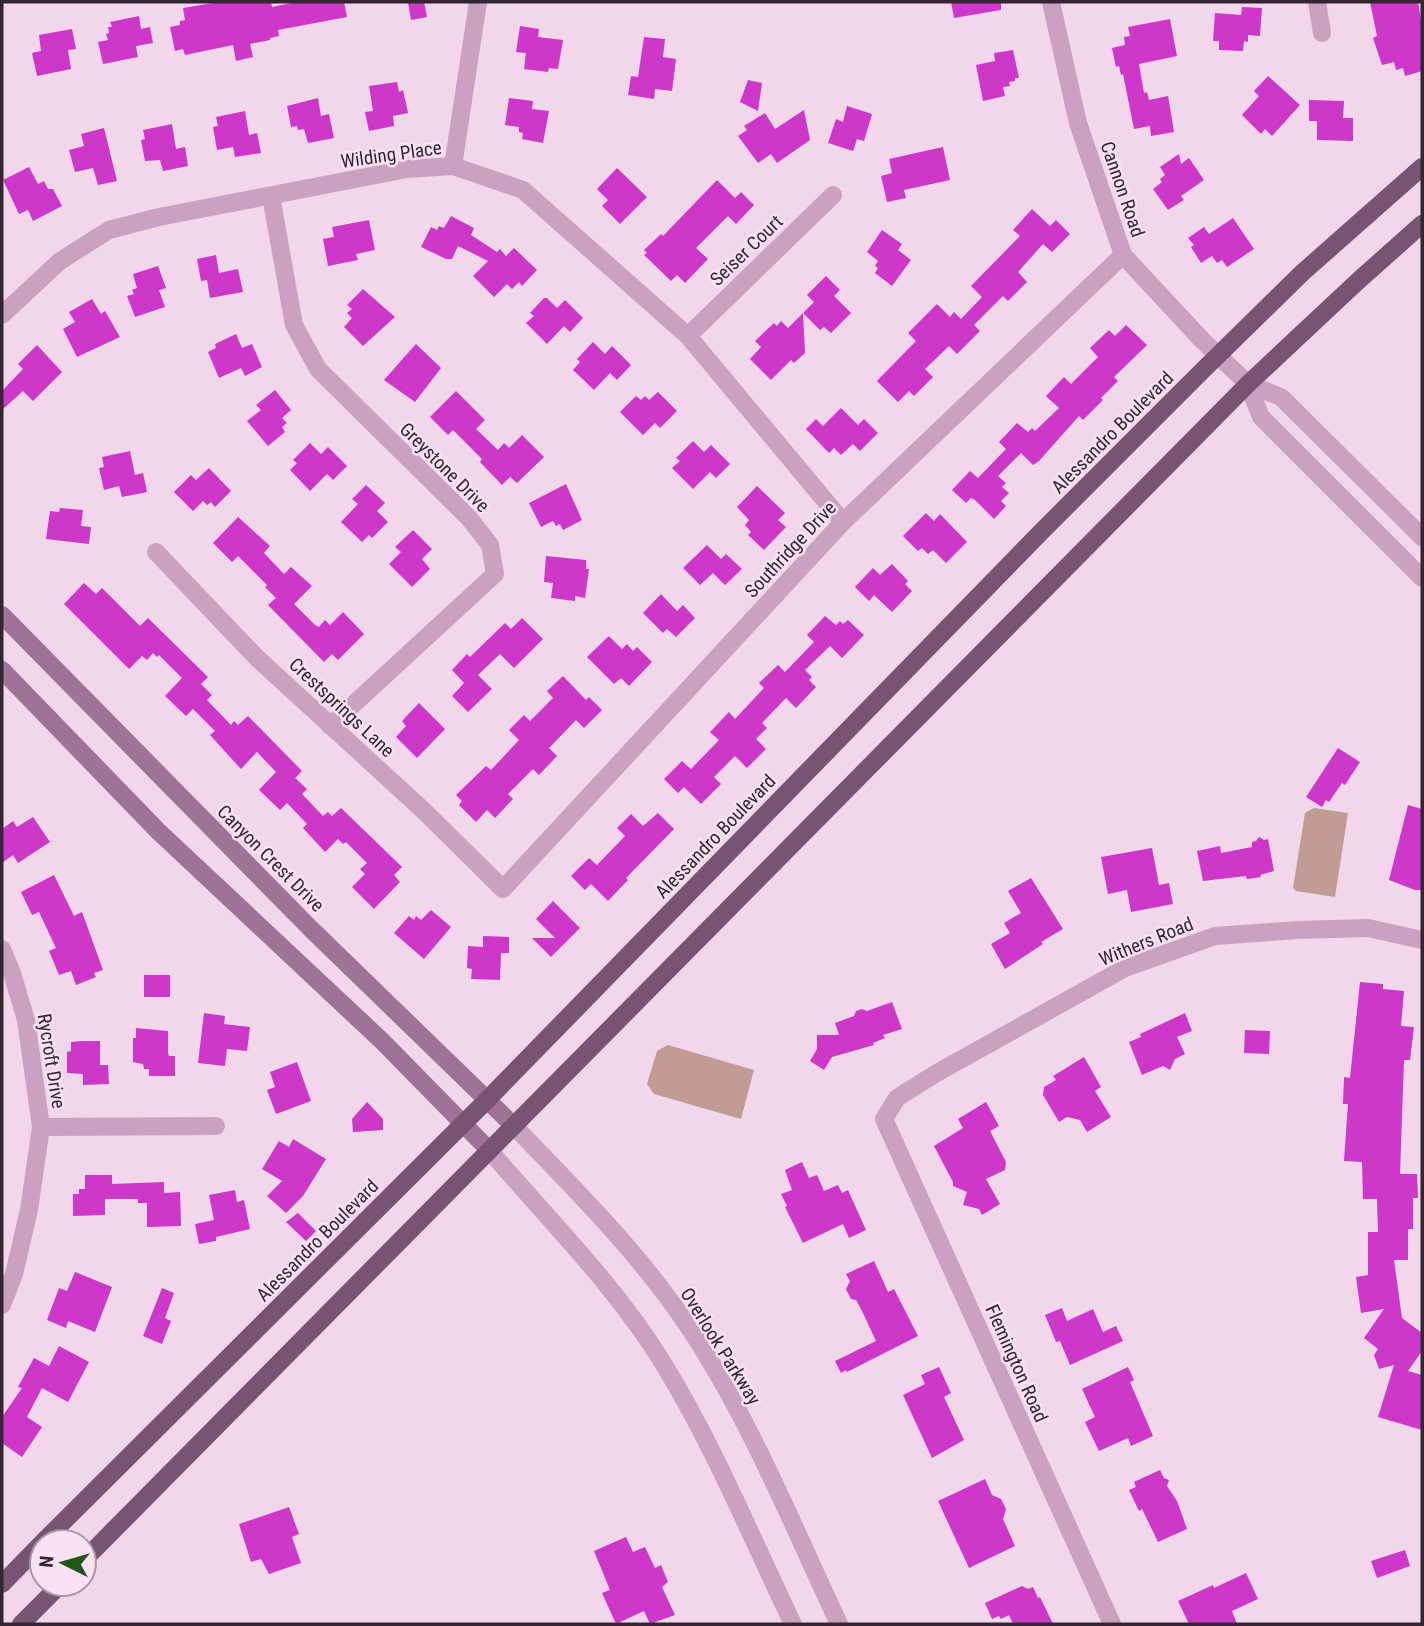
<svg xmlns="http://www.w3.org/2000/svg" width="1424" height="1626" viewBox="0 0 1424 1626" font-family="'Roboto Condensed',sans-serif">
<rect width="100%" height="100%" fill="#f2d6e9"/>
<path fill="#c29b95" d="M1314,808L1348,813L1335,897L1296,891L1293,888L1305,813Z
M668,1045L754,1070L741,1119L654,1094L647,1084L657,1051Z"/>
<path fill="#ce38c9" d="M219,2H271L272,7L296,2H344L347,17L278,30L279,36L270,38V40L250,44L253,57L236,61L233,45L185,55L183,49L175,51L170,27L180,25V21L185,20L183,8Z
M408,2H424L427,17L411,20Z
M951,2H1001V10L954,18Z
M1370,2H1418L1422,26V71L1405,76L1403,68L1396,70L1394,62L1382,65L1373,38L1377,36Z
M1242,7L1262,8L1260,36L1248,35V42L1244,41L1243,51L1219,50V41H1213L1215,13L1241,15Z
M139,16L141,29L150,27L153,43L136,46L138,57L103,64L98,42L108,40L106,34L109,33L108,27H112L110,22Z
M1170,19L1177,56L1139,64L1144,93L1147,92L1149,100L1168,96L1171,113L1174,132L1151,136L1150,126L1134,129L1123,74L1121,75L1119,66L1116,67L1112,48L1125,45L1124,37L1130,36L1128,27Z
M520,26L539,29L538,37L563,40L558,69L549,68L548,72L524,69L526,53L516,52Z
M72,29L76,49L68,50L71,69L37,76L32,53L41,51L39,35Z
M644,37L665,39L663,57L676,59L672,91L655,89L654,99L628,95L631,76L638,77Z
M1013,50L1019,78H1015V81L1009,82L1010,86L1003,87L1005,96L983,101L976,65L995,61L994,53Z
M1268,76L1300,105L1272,136L1265,129L1261,134L1242,115L1259,96L1254,91Z
M748,80L762,83L758,111L740,102Z
M397,82L399,92L403,90L408,113L393,116L394,126L369,131L365,112L373,111L369,86Z
M318,98L321,116L329,114L334,138L308,143L304,129L298,130L297,126L291,127L287,106Z
M509,98L533,101L532,109L549,111L543,143L522,139L523,133L519,132V127L505,125Z
M1309,100L1344,101L1343,118H1353V141L1317,140V121H1309Z
M847,106L872,114L864,141L857,139L853,151L828,143L836,119L843,122Z
M804,110L810,140L777,163L771,154L758,163L738,136L747,130L744,126L765,113L775,129Z
M245,111L249,135L257,133L261,153L235,157L233,147L217,150L213,127L218,126L216,117Z
M172,124L176,149L185,147L188,166L163,171L160,160L145,161L141,140L145,139L143,130Z
M104,128L117,181L98,185L93,168L75,172L69,150L84,146L81,134Z
M943,147L950,180L904,190L906,198L887,202L881,176L892,173L889,159Z
M1179,154L1181,164L1189,158L1204,180L1181,196L1184,200L1168,210L1153,189L1162,182L1160,179L1165,175L1160,167Z
M29,167L38,184L44,181L48,189H53L62,206L33,221L28,210L19,214L3,180Z
M617,168L647,197L620,224L602,206L608,200L597,189Z
M717,180L735,198L741,192L754,205L736,224L728,216L696,248L708,259L685,283L677,275L671,281L644,255L647,253L644,250L661,234L663,236Z
M1032,209L1050,226L1056,220L1070,234L1052,252L1043,244L1018,272L1027,282L1008,301L1003,296L974,325L980,331L957,354L949,346L925,369L933,377L914,396L909,391L898,402L877,381L916,341L908,333L937,304L950,317L954,312L961,319L982,297L971,286L1020,236L1013,230Z
M451,216L474,228L471,235L497,252L500,249L506,256L514,248L537,270L522,286L519,282L512,289L507,284L494,297L473,276L488,261L458,246L452,259H446L421,247L431,227L437,230L439,226L444,228Z
M1233,218L1254,249L1227,267L1222,260L1217,263L1212,256L1201,263L1191,247L1194,245L1188,238L1204,227L1209,234Z
M369,220L375,250L356,254L358,260L328,266L323,239L334,237L332,227Z
M882,230L902,244L898,250L911,260L892,286L875,273L878,268L875,266L878,261L867,252Z
M216,255L219,273L238,269L243,292L210,298L207,280L201,281L197,259Z
M158,266L166,288L159,290L165,307L135,317L127,296L134,294L132,290L137,288L133,274Z
M826,276L840,290L834,296L851,313L831,333L824,327L820,330L803,313L814,302L807,295Z
M363,289L395,317L363,346L344,327L352,318L347,313L352,309L347,305Z
M544,298H547L557,308L565,300L583,318L570,332L564,326L547,344L526,323L534,316L530,313Z
M92,299L101,314L105,311L120,337L77,357L63,329L75,322L69,312Z
M803,313L805,353L794,363L791,360L771,380L750,359L761,347L755,341L774,323L777,326L781,321L788,328Z
M1126,325L1147,345L1114,377L1118,381L1101,398L1103,400L1083,420L1079,416L1039,461L1033,465L1021,453L998,476L1006,483L1002,487L1009,493L1001,501L1006,506L994,519L975,500L971,498L966,503L952,490L970,471L978,478L1006,449L999,442L1017,423L1028,432L1032,428L1035,431L1059,408L1046,396L1064,377L1071,384L1098,357L1090,348L1109,330L1115,336Z
M236,334L242,348L252,344L262,367L245,376L241,368L219,378L208,352L216,348L215,344Z
M593,342L605,354L612,346L631,365L617,380L610,373L594,390L573,370L580,362L577,359Z
M416,344L441,368L415,402L384,380Z
M37,345L62,372L33,401L23,391L2,410V391L23,369L18,364Z
M275,390L291,410L282,418L287,423L282,427L285,432L268,446L247,421L261,410L256,405Z
M456,391L485,420L476,429L498,450L504,443L509,448L522,435L544,457L517,483L510,477L502,485L480,462L482,459L453,430L448,435L430,417Z
M658,392L677,411L660,428L655,423L643,435L620,412L636,396L641,400L645,396L649,400Z
M841,408L858,425L864,419L878,433L860,451L853,444L841,455L834,448L829,453L806,429L816,419L823,426Z
M693,441L704,452L711,445L730,464L716,478L710,472L693,489L672,468L680,461L676,458Z
M310,443L321,454L328,447L347,466L333,480L327,474L310,491L290,470L297,463L293,460Z
M130,451L135,475L143,473L147,492L122,497L119,486L104,490L99,468L104,467L102,457Z
M209,468L231,491L215,507L211,502L207,505L203,501L193,511L174,492L191,475L196,480Z
M566,484L582,520L563,530L560,524L556,526L553,521L541,527L529,503Z
M366,485L385,503L377,511L388,522L372,538L369,535L362,542L341,522L358,504L352,499Z
M757,486L785,513L778,520L786,527L764,550L748,535L751,532L745,525L749,520L737,507Z
M60,508L83,510L81,526L91,527L89,544L46,539L50,511L59,512Z
M926,513L934,521L940,514L967,542L946,563L933,550L928,554L922,548L918,551L903,536Z
M238,517L270,546L264,553L284,574L291,567L312,586L294,604L315,625L319,627L325,620L330,625L343,612L364,634L338,660L332,654L324,662L268,605L276,598L265,587L267,585L238,556L232,562L213,543Z
M413,530L432,549L422,559L430,569L412,587L389,564L401,552L395,547Z
M707,545L721,559L726,554L742,569L725,585L713,573L700,585L683,568Z
M546,556L586,560V569H589L585,598L575,596V601L551,598L553,583L544,582Z
M892,564L908,581L905,584L912,591L892,612L874,595L869,601L855,587L873,568L880,575Z
M84,583L96,594L102,588L140,626L148,618L208,677L201,684L212,695L207,700L231,725L234,721L238,725L248,716L302,771L295,778L307,789L302,794L323,816L328,812L332,816L341,808L402,867L394,875L400,882L374,909L352,887L365,874L360,869L367,863L346,842L343,844L338,839L325,852L303,828L307,824L287,803L280,810L259,790L276,772L257,752L241,769L210,735L215,731L193,709L186,716L165,696L182,678L159,655L157,657L153,653L147,660L142,656L129,669L64,604Z
M661,594L677,611L683,605L695,618L676,637L667,629L663,633L643,613Z
M825,616L836,625L840,621L843,624L848,620L864,635L842,658L830,646L805,670L812,677L809,680L816,687L796,708L786,698L762,723L767,728L756,739L766,749L747,768L735,756L714,777L721,784L701,804L684,787L678,793L664,779L682,761L691,769L719,740L710,732L729,712L735,719L764,688L759,683L778,665L785,672L814,642L807,635Z
M522,618L543,639L514,668L500,654L478,675L492,689L468,712L452,696L464,683L452,670L467,654L470,657L505,623L511,629Z
M609,636L622,649L627,644L633,651L637,647L652,662L629,686L621,678L614,684L587,657Z
M563,676L586,700L589,697L602,710L584,728L576,720L549,748L557,756L539,775L533,769L508,794L513,799L495,818L487,810L476,822L459,805L462,801L456,795L486,766L491,770L519,740L509,730L524,715L530,721L553,698L547,691Z
M419,703L445,729L417,758L396,737L406,726L402,721Z
M1338,748L1360,762L1345,785L1342,783L1329,802L1326,800L1322,807L1306,797Z
M1408,805L1422,809V890H1415L1389,880Z
M658,813L674,829L626,878L628,880L608,901L591,884L585,890L571,876L589,858L597,865L625,836L617,828L631,814L643,826Z
M33,817L50,842L18,863L13,855L2,863V829L13,821L17,827Z
M1259,837L1264,840L1268,839L1274,871L1260,875L1261,877L1247,879L1246,876L1203,881L1197,851L1220,846L1221,853L1252,847V842L1256,841Z
M1152,848L1159,885L1169,883L1173,904L1131,912L1127,890L1108,894L1101,857Z
M54,875L74,916L82,912L103,970L94,973L96,977L76,985L71,971L59,975L49,951L56,948L39,912L32,915L21,892Z
M1031,878L1063,929L1041,942L1043,944L1005,969L991,944L1010,933L1004,923L1021,913L1008,891Z
M553,901L580,928L551,957L532,938H555L536,919Z
M431,910L451,927L424,959L394,933L409,916L414,920L416,916L421,920Z
M483,936L509,937V953H501L500,980L471,979L472,969L467,968L468,946L483,947Z
M144,975H170V997H144Z
M1360,982L1383,984V989L1404,991L1401,1026L1414,1027L1410,1060H1404L1400,1174H1417L1418,1198H1413V1229H1408V1260H1394L1402,1318L1422,1333V1351L1408,1371L1422,1375V1430L1378,1417L1394,1365L1379,1369L1374,1355L1378,1349L1364,1338L1384,1309L1361,1313L1356,1277L1368,1275V1232H1378L1377,1199H1363L1362,1162L1344,1161L1348,1104H1343L1344,1077L1350,1078Z
M892,1002L902,1029L883,1035L885,1038L873,1043L874,1045L832,1057L824,1070L810,1061L817,1049V1035H839L835,1023L854,1016L856,1011L862,1009L867,1011Z
M204,1013L225,1016L224,1024L250,1027L247,1051L227,1049L225,1066L198,1063Z
M1185,1013L1192,1031L1177,1037L1185,1054L1175,1059L1170,1070L1163,1066L1142,1075L1129,1042L1141,1037L1140,1034Z
M136,1028L168,1031V1053L169,1056H175V1076H149V1069H144L143,1064L133,1062V1038H136Z
M1245,1030L1270,1031L1269,1054L1244,1053Z
M82,1041H100V1065H108L109,1084L83,1085V1074L67,1073V1052L71,1051V1042Z
M1084,1057L1101,1087L1095,1091L1111,1117L1087,1132L1080,1120L1067,1117L1059,1122L1043,1095L1044,1087L1056,1080L1053,1076Z
M297,1062L311,1101L276,1114L267,1090L275,1087L270,1072Z
M367,1102L383,1119V1130L353,1132L352,1119Z
M986,1102L999,1126L990,1131L1006,1162L1005,1170L986,1179L1000,1204L982,1215L979,1209L963,1205L967,1192L953,1186V1182L934,1146L963,1128L958,1119Z
M293,1139L326,1159L303,1196L286,1213L267,1196L282,1181L262,1169L279,1141L289,1147Z
M802,1162L809,1178L817,1175L824,1191L838,1185L842,1193L848,1190L866,1230L849,1238L843,1224L803,1243L785,1207L787,1206L781,1194L792,1190L785,1170Z
M85,1175H112V1184L164,1182V1193L180,1192L181,1226L147,1227V1203H138V1199H105V1215L73,1216V1194H79V1189H85Z
M235,1190L237,1202L244,1200L250,1229L216,1237V1241L199,1244L195,1224L214,1220L209,1195Z
M298,1213L316,1231L306,1241L286,1222Z
M874,1261L888,1292L894,1289L918,1336L847,1372L846,1370L841,1373L835,1361L876,1341L862,1311L856,1300L851,1299L846,1289L850,1281L846,1274Z
M75,1272L112,1287L95,1332L68,1321L66,1328L47,1320L59,1288L67,1291Z
M162,1288L174,1293L165,1318L171,1321L162,1344L143,1336Z
M1062,1308L1067,1321L1093,1309L1103,1332L1116,1326L1123,1341L1070,1365L1060,1341L1056,1342L1045,1315Z
M59,1346L89,1362L68,1402L42,1388L27,1417L42,1427L22,1457L2,1443V1417L22,1388L18,1387L34,1358L49,1366Z
M939,1367L951,1393L944,1397L964,1440L932,1458L903,1395L925,1384L921,1375Z
M1128,1367L1134,1380L1130,1382L1153,1436L1131,1446L1128,1438L1099,1451L1085,1422L1095,1417L1082,1389Z
M1160,1470L1164,1478L1169,1480L1167,1486L1177,1501L1187,1529L1158,1542L1142,1509L1139,1511L1129,1490L1136,1487L1134,1482Z
M985,1479L992,1495L1001,1499L1006,1509L1003,1519L1015,1546L969,1568L938,1501Z
M289,1507L299,1534L292,1537L301,1563L269,1574L261,1559L251,1562L239,1524Z
M626,1537L633,1552L645,1547L655,1568L661,1565L668,1582L662,1587L675,1615L650,1624L644,1611L616,1624L602,1593L610,1590L594,1551Z
M1405,1550L1410,1566L1377,1578L1371,1561Z
M1246,1573L1258,1599L1232,1611L1237,1624H1189L1178,1601L1213,1585L1214,1588Z
M1022,1586L1028,1589L1033,1587L1038,1598L1040,1597L1053,1624H1013L1009,1615L1001,1619L999,1616L992,1619L985,1603Z"/>
<g fill="none" stroke-linecap="round" stroke-linejoin="round">
<path stroke="#cba1c0" stroke-width="18" d="M1051,2L1078,123L1123,255L1202,340L1248,384L1281,397L1422,537
M1317,2L1322,33
M453,166L478,2
M271,196L294,325L318,369L469,518L490,545L495,574L330,726
M2,315L60,261L109,230L159,217L407,169L453,166L523,190L688,336L843,522
M688,336L833,195
M1248,384L1261,417L1422,578
M156,552L257,658L424,811L503,889L843,522L1123,255
M2,949L12,973L26,1020L41,1127L29,1210L14,1274L2,1305
M514,1126C575,1189 639,1253 688,1326C750,1419 792,1524 839,1624
M41,1127L216,1126
M489,1150C549,1220 615,1285 663,1363C714,1446 751,1537 793,1624
M1112,1624L884,1119L897,1098L935,1074L1125,968L1215,936L1298,930L1368,928L1422,940"/>
<path stroke="#9e7397" stroke-width="18" d="M2,615L311,929L514,1126
M2,670L158,831L382,1041L489,1150"/>
<path stroke="#785473" stroke-width="18" d="M43,1542L487,1100L1044,529L1200,373L1302,273L1422,167
M84,1560L1248,384L1358,281L1422,224
M2,1584L42,1543
M21,1624L61,1584"/>
</g>
<g text-anchor="middle" stroke-width="5" stroke-linejoin="round" paint-order="stroke">
<g font-size="19" fill="#342533" stroke="#fae2f2">
<text transform="translate(391 154) rotate(-8)" y="7">Wilding Place</text>
<text transform="translate(1123 189) rotate(71)" y="7">Cannon Road</text>
<text transform="translate(746 250) rotate(-44)" y="7">Seiser Court</text>
<text transform="translate(1112 432) rotate(-45)" y="7">Alessandro Boulevard</text>
<text transform="translate(445 467) rotate(45)" y="7">Greystone Drive</text>
<text transform="translate(790 549) rotate(-47)" y="7">Southridge Drive</text>
<text transform="translate(342 707) rotate(43)" y="7">Crestsprings Lane</text>
<text transform="translate(715 836) rotate(-46)" y="7">Alessandro Boulevard</text>
<text transform="translate(271 858) rotate(45)" y="7">Canyon Crest Drive</text>
<text transform="translate(1146 941) rotate(-22)" y="7">Withers Road</text>
<text transform="translate(52 1061) rotate(81)" y="7">Rycroft Drive</text>
<text transform="translate(317 1240) rotate(-45)" y="7">Alessandro Boulevard</text>
<text transform="translate(721 1346) rotate(58)" y="7">Overlook Parkway</text>
<text transform="translate(1017 1363) rotate(66)" y="7">Flemington Road</text>
</g>
</g>
<rect width="1424" height="1626" fill="none" stroke="#342533" stroke-width="7"/>
<g transform="translate(63 1563) rotate(275)"><circle r="33" fill="#fae2f2" stroke="#ab96a6" stroke-width="2"/>
<path d="M0-5L12 26L0 18L-12 26Z" fill="#215818"/>
<text y="-10" font-size="19" font-weight="bold" text-anchor="middle" fill="#342533">N</text>
</g>
</svg>
